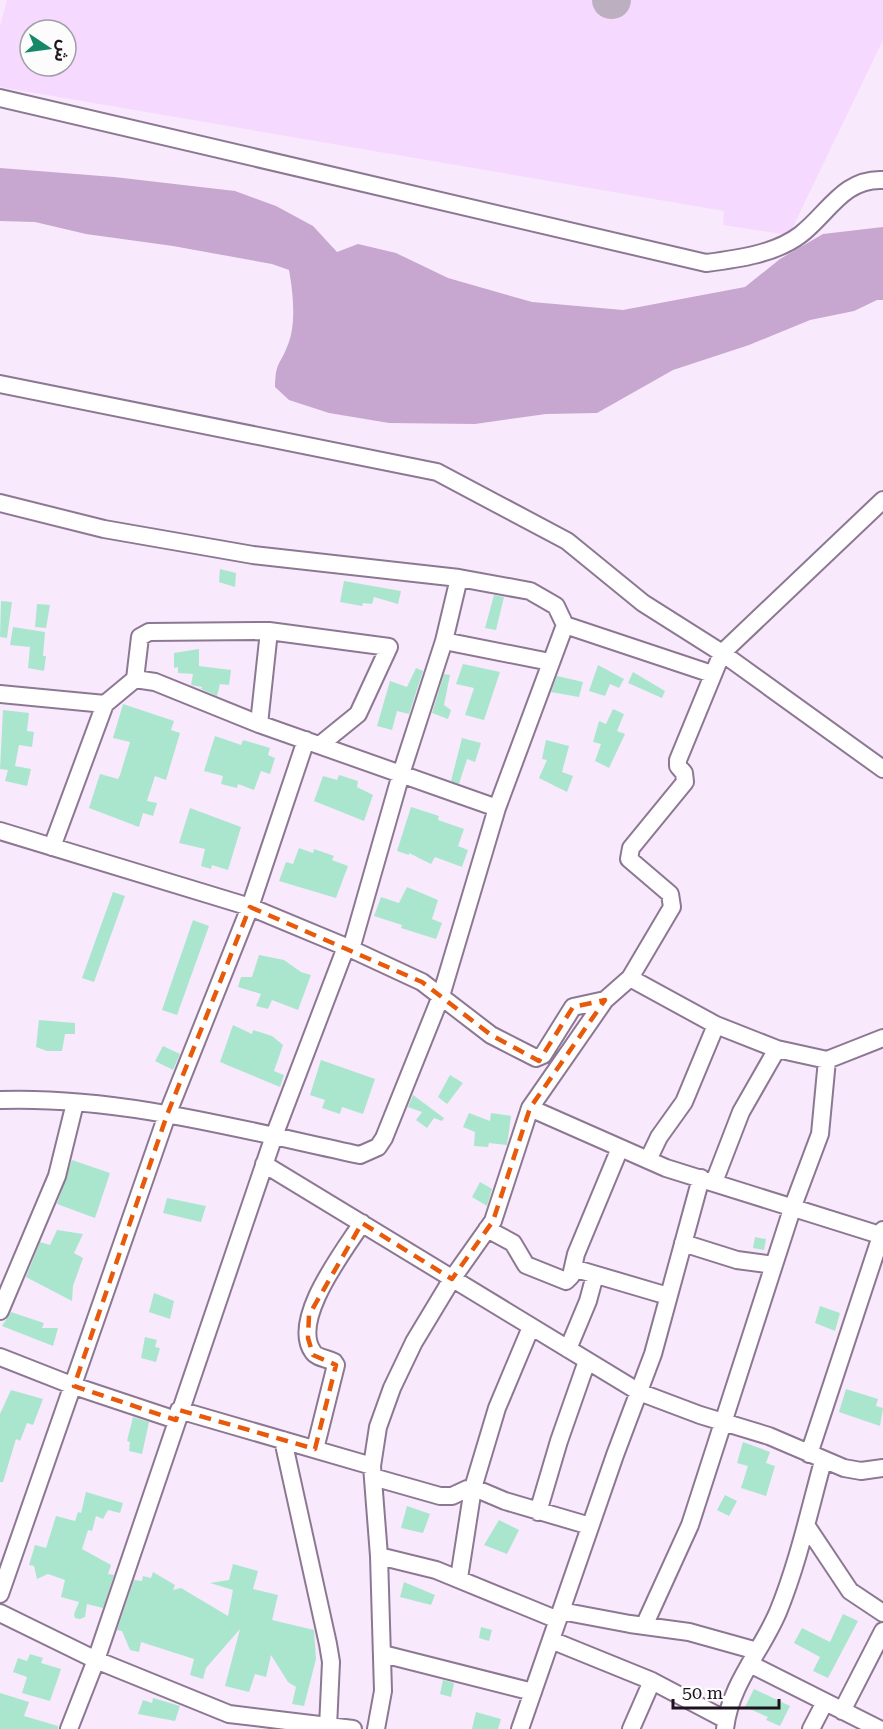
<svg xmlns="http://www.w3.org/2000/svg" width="883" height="1729" viewBox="0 0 883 1729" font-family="'Roboto Serif','Noto Sans Arabic',serif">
<rect width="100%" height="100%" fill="#f8e9fc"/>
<path fill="#f6d9fe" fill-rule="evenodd" d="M7,0H883V40L789,235L723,225L724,211L0,87V26ZM30,30H66V66H30Z"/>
<path fill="#c7a6d0" d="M0,168L114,177L235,191L276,206L313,226L337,252L358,244L396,253L448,278L532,302L623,310L745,287L780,259L823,234L883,227V300H877L854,311L810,320L749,345L673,370L597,413L546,414L475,424L389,423L329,413L289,400L275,387C276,361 279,367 287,347C297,325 293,293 289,270L272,264L173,246L86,234L35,222L0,221Z"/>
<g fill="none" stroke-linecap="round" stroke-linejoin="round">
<path stroke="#bcb0c0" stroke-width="38" d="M611,0H612"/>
</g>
<path fill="#aae6ce" d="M220,569L236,573L235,587L219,582Z
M344,581L401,591L398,604L374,597L372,604L363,603L362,606L340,602Z
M494,595L504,597L496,630L485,628Z
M1,601L12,602L7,638L0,637Z
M37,604L50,605L46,628L35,627Z
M13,627L45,632L43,656H46L44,671L28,668L30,647L10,645Z
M199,649V666L231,670L229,685L220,684L217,696L201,689L202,687L191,685L193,674L178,673V667L174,668V653Z
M463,664L500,672L484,720L465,715L474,688L456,684Z
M598,665L624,679L619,688L610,684L605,696L589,691Z
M416,668L423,671L409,714L397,711L392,730L377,726L390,681L407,687Z
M633,672L665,691L662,698L628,683Z
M444,674L450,675L444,705L451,710L448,719L432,713Z
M557,676L583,682L579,697L551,692Z
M123,704L174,721L171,730L180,733L166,780L155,776L147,801L157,803L153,816L143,813L139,827L89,808L100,774L118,779L120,775L130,742L113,738Z
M613,709L624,714L617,731L625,734L609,768L595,761L601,744L593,742L599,721L606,724Z
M3,710L29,713L27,731L34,732L32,747L19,745L15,766L31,769L27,786L5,781L8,770L0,769Z
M215,736L241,745L243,740L270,748L268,755L275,758L270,774L261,771L254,790L238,784L237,788L221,784L223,776L204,771Z
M462,738L481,743L475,762L467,759L459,784L451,781Z
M546,740L569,746L562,772L573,776L567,792L539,778L547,760L542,759Z
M339,775L358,781L357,787L373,795L364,821L314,801L323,776L337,780Z
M411,807L439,816L438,820L464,829L458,846L468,850L462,867L435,857L431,864L409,853V855L397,851Z
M190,808L241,827L228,870L212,865L211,869L201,866L205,849L179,843Z
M299,848L313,853L314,849L334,856L332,860L348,866L336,898L279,881L286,862L293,864Z
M407,887L438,900L432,919L442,923L436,939L401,928L402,925L374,916L381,897L399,903Z
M113,892L125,896L94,982L82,978Z
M193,920L209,926L177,1015L162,1010Z
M259,955L284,960L301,972L311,975L298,1010L272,1000L268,1009L256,1006L261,994L238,987L241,977H252Z
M39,1020L75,1023V1034H65L62,1051H47L36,1047Z
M233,1025L252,1034L253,1030L272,1036L283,1045L274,1071L284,1075L280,1087L220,1062Z
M163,1046L180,1054L173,1070L155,1061Z
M321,1060L375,1079L363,1114L342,1107L340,1114L322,1108L325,1100L310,1095Z
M450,1075L463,1083L447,1104L438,1097Z
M413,1095L444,1118L442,1121L434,1118L427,1128L416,1120L422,1112L408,1107Z
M469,1113L490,1121L491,1113L511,1116L507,1145L489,1143L488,1147L474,1146L475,1132L463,1127Z
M72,1160L110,1173L95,1218L57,1204Z
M480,1182L492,1189L487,1206L472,1197Z
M167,1198L206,1206L201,1222L163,1213Z
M57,1230L83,1234L74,1253L83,1258L73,1286L72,1301L26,1277L40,1242L50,1245Z
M755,1237L766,1239L764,1250L753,1248Z
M154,1293L174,1301L170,1319L149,1312Z
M820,1306L840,1313L835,1331L815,1323Z
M11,1312L44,1323L42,1328H58L53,1346L2,1326Z
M145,1337L157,1340L155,1347L160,1348L156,1362L141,1358Z
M846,1389L878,1399L876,1406L883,1408L880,1426L839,1412Z
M11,1390L43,1399L33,1425L27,1423L20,1441L16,1439L3,1482H0V1414Z
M133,1417L149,1422L142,1454L129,1451L130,1442L127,1441Z
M743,1442L770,1452L766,1463L775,1466L766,1496L741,1488L748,1466L737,1463Z
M86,1492L123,1503L120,1513L108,1510L103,1519L96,1516L92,1531L88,1530L82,1549L111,1565L108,1574L114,1575L103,1608L87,1604L85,1617L80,1619L75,1618L74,1614L79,1602L61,1597L65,1580L48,1574L37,1579L34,1566L29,1565L35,1545L46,1548L56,1516L75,1521L78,1512L81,1513Z
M725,1495L737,1501L729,1516L717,1510Z
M407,1506L430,1514L423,1533L401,1528Z
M499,1520L519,1530L507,1554L484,1545Z
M233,1564L258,1571L253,1589L278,1595L272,1620L314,1630L316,1659L304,1706L292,1704L296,1687L288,1682L271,1655L266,1677L255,1674L249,1692L225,1686L240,1629L206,1668L203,1679L190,1675L194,1659L141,1642L139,1652L130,1650L122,1631L117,1630L134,1580L142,1581L143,1576L151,1578L153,1572L175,1585L173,1590L181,1588L228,1616L233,1590L210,1583L229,1580Z
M404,1582L435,1595L431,1605L400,1597Z
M843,1614L858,1621L828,1678L813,1671L820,1657L794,1643L802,1628L830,1642Z
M481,1627L492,1630L489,1641L479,1638Z
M30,1654L43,1658L41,1663L61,1669L50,1701L22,1693L27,1677L13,1672L18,1658L27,1661Z
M443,1680L454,1683L451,1697L440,1694Z
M754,1689L790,1706L780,1726L766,1720L768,1717L745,1707Z
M0,1693L29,1702L24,1716L58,1726V1729H0Z
M153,1698L180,1706L175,1721L138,1714L143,1700L152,1703Z
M476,1712L501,1719L498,1729H472Z"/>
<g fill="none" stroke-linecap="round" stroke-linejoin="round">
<defs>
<path id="minor" d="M0,98L706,263C737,259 775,254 800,235C828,214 843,178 883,180
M0,384L437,472L567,541L643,603L722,653L883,769
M0,503L104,529L253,555L459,578L530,591L556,606L565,625L497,808L441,996L384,1138L378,1147L360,1155C243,1130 120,1096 0,1100
M565,625L712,674
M269,631L259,724L497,808
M444,641L550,662
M135,679L140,637L149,632L269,631L389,647L358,714L321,744
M0,694L105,704
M0,831L250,907L351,949L422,982L491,1035L536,1058L543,1055L573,1007L605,1000
M52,847L105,704L135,679L155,682L259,724
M351,949L401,774L444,641L459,578
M630,978L672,907L670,894L629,859L631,848L685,782L684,773L678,766V760L722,653L883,500
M530,1108L666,1168L883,1236
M648,1160L659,1137L684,1102L716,1025
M264,1164L639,1392L700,1415L769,1436L844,1468L861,1471L883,1468
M714,1182L741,1112L777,1049
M487,1229L513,1243L526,1265L566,1281L571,1276L576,1254L620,1148
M683,1243L737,1260L774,1265
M573,1268L668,1296
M0,1311L57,1176L75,1103
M568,1349L588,1301L595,1275
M0,1357L74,1386L176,1420
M179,1410L372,1466
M283,1440L328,1644L331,1662L328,1727
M315,1449L336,1365L334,1362C327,1358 317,1358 313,1352C290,1320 344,1251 362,1223
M809,1454L883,1230
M373,1477L440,1496H452L467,1489L479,1490L505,1501L590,1526
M538,1512L559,1441L587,1361
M806,1525L850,1591L883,1613
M379,1556L436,1570L558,1620
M459,1578L473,1488L497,1408L531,1327
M0,1594L167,1115L250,907L306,740
M561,1611L630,1624L689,1632L757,1651
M0,1613L96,1660L229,1714L353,1729
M644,1626L690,1525L793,1206L820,1134L827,1060
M551,1640L652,1681L726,1720
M383,1654L533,1692
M750,1664L879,1729
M842,1711L883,1631
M69,1729L96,1660L274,1136L346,947
M376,1729L383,1691L379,1556L372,1466L378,1427L392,1388L414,1342L452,1279L493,1221L530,1108L605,1000L630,978L716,1025L777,1049L827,1060L883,1038
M520,1729L615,1455L653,1354L701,1178
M631,1729L652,1681
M725,1729C730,1684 761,1652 778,1612C798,1563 809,1512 823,1461
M811,1729L825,1702"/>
</defs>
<use href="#minor" stroke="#8d7893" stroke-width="20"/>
<use href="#minor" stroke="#fff" stroke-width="16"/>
</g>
<path fill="none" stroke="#e8590c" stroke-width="4.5" stroke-dasharray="12 8" stroke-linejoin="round" d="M250,907L422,982L491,1035L539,1061L573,1007L605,1000L530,1108L493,1221L452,1279L362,1223L309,1315L308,1338L313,1355L336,1365L315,1449L179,1410L176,1420L74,1386L167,1115Z"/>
<g transform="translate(48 48) rotate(103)"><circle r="28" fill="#fcfcfc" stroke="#a29fa3" stroke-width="1.5"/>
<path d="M0-4.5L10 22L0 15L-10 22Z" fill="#168868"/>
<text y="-9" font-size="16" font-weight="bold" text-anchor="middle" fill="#1c131e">ش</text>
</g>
<path d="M673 1699v9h106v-9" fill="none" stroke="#1c131e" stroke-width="3"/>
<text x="682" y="1699" font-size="18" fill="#1c131e" stroke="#fcfcfc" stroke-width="4.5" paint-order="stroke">50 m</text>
</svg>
